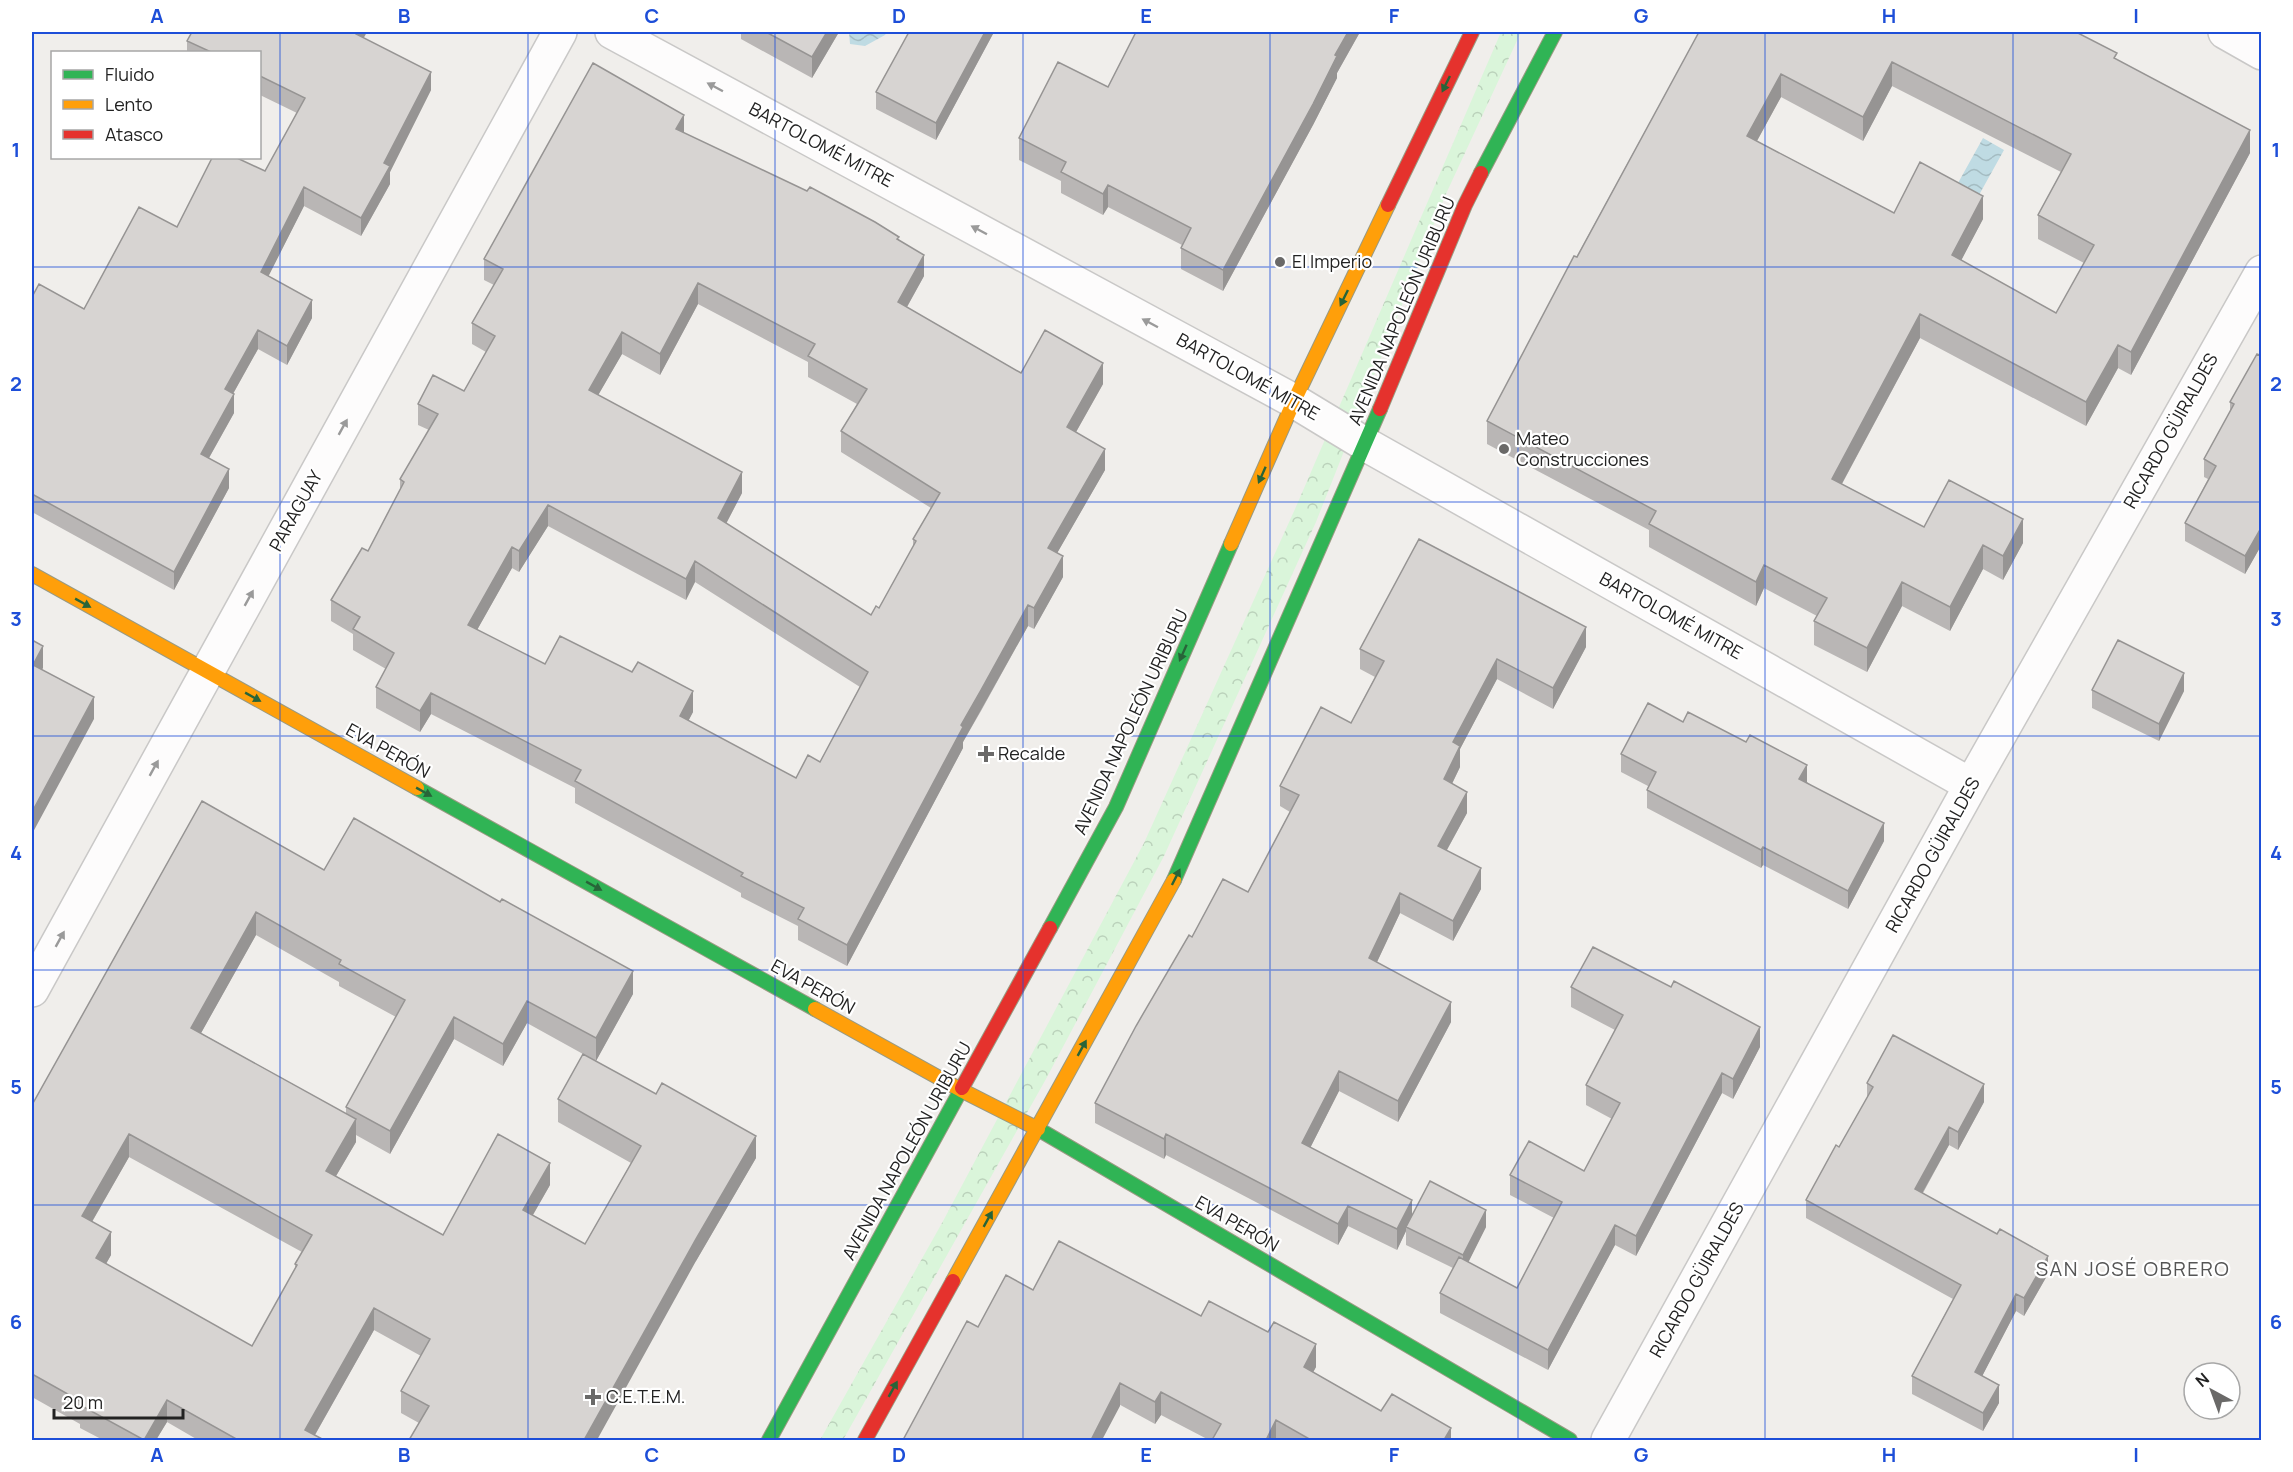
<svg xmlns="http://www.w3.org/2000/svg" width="2293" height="1472" viewBox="0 0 2293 1472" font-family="Manrope,sans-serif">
<defs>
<pattern id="park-crowns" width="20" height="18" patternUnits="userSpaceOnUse" patternTransform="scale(1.5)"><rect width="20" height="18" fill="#daf5da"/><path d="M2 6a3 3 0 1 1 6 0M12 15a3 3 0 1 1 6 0" fill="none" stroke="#bbd2bb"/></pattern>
<pattern id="water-waves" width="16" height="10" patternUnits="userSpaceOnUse" patternTransform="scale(1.5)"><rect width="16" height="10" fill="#bfdbe3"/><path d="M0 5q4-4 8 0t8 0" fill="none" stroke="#a4bcc2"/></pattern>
</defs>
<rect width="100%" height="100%" fill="#f0eeeb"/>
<path fill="url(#park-crowns)" d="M1501,32H1521L1445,196L1316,522L1164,856L1046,1079L843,1440H820L942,1223L1144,843L1295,509Z"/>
<path fill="url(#water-waves)" d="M849,32H887L885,35L865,46L850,44Z
M1983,138L2004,150L1979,195L1958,183Z"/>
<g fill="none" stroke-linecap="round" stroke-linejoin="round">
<defs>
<path id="street" d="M612,32L1294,401L1365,444L1971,785
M2225,32L2262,53
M32,990L560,32
M1608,1440L1971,785L2262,272"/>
<path id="fast" d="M1481,173L1555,32
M417,788L815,1009
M1174,880L1380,409
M1050,928L1116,807L1231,544
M1038,1129L1570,1440
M769,1440L962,1088"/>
<path id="slow" d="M1231,544L1294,401L1388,205
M32,574L417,788
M815,1009L961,1090L1038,1129
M953,1281L1174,880"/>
<path id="jam" d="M1388,205L1472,32
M1380,409L1465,205L1481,173
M962,1088L1050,928
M865,1440L953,1281"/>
</defs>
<use href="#street" stroke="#c9c8c7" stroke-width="36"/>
<use href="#fast" stroke="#999a82" stroke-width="16"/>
<use href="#slow" stroke="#999a82" stroke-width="16"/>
<use href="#jam" stroke="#999a82" stroke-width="16"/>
<use href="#street" stroke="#fdfcfc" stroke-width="33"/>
<use href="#fast" stroke="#30b455" stroke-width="14"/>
<use href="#slow" stroke="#ff9f0a" stroke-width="14"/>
<use href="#jam" stroke="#e5322d" stroke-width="14"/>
</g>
<path fill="#b9b6b5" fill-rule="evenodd" d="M740,32H839L812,78L741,39V32Z
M909,32H994L936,140L876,109V92Z
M1136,32H1360L1337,73V78L1313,125L1223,291L1181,269V248L1182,245L1108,207L1103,215L1061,193V181L1019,160V138L1108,87Z
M1699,32L2117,60L2250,153L2131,375L2118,368L2086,426L1920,338L1842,484L1924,527L2023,543L2003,580L1983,569L1950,631L1902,606L1867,672L1814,645V621L1817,616L1764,588L1756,606L1649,547V530L1487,444V421ZM1892,86L2061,172L2038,215V239L2084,263L2056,313L1961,260L1983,219L1894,213L1757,141L1781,97L1863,141Z
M363,38L431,90L390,172V184L361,236L304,206L268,276L312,318L287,365L258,349L233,394L234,413L209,458L229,488L174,590L32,512V297L84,309L177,227L265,171L297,113L260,95V52H187V41Z
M684,133L899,241L924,276L907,307L1021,373L1103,384L1076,432L1105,470L1057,553L1063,577L1034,629L1028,626L981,711L963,742V748L847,966L798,940V926L741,897V893L575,803V788L431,714L420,732L376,708V687L386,669L353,650V634L331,621V600L368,551L400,490V479L429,430L418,425V404L464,391L486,352L472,344V323L494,285L484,280V259ZM698,304L808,362V377L857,404L841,431V452L931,508L913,539V547L879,608L871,615L726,524L742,493L598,395L622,354L660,375ZM548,526L686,600L695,582L860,687L820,762L796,778L688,721L693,712L545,664L477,630L512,568L519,572Z
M2262,350V544L2245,574L2185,541V523L2208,479L2204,477V459L2230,412V402Z
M1586,647L1553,709L1497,679L1460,749V767L1452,784L1467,813L1447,850L1481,889L1453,941L1400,913L1377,962L1451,1022L1398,1122L1339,1091L1310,1148L1412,1216L1486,1227L1468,1262L1517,1288L1554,1218L1510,1195V1175L1584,1171L1612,1119L1586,1105V1085L1615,1030L1571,1007V987L1760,1047L1733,1099L1722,1093L1636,1256L1615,1245L1548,1370L1440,1313V1293L1453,1268L1406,1245V1231L1397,1250L1348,1226L1338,1245L1166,1155L1164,1159L1095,1123V1103L1192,937L1248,892L1290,812L1280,806V786L1351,723L1375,677L1360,669V649Z
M2092,690L2184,691L2159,741L2092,708Z
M1683,722L1746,742L1807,782L1884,841L1848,909L1763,865L1761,868L1647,808V790L1648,786L1621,772V754Z
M202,801L324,870L633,994L596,1061L756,1158L696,1261L419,1423L401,1413V1391L421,1356L374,1330L315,1435L324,1440H198L167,1422L156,1440H103L80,1428V1424L32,1397V1105ZM256,935L339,982V986L396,1017L346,1107V1114L201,1033ZM527,1023L583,1054L558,1099V1122L631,1163L585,1244L533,1215L550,1185L443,1235L336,1176L356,1142V1135L390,1154L454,1039L503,1066ZM129,1157L302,1252L295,1264V1269L252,1346L106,1264L111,1255L92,1222Z
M1867,1083L1984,1102L1958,1150L1949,1145L1923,1193L2048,1274L2024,1316L2016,1311L1982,1376L1999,1403L1983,1431L1912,1394V1376L1953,1299L1806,1218V1200L1839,1147L1867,1099Z
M1033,1290L1201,1316L1316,1367L1313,1372L1381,1411L1451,1440H1209L1161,1415L1155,1424L978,1327Z"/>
<path fill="#969493" d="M357,32H367L356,52V34Z
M827,32H839L812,78V57Z
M985,32H994L936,140V123Z
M1348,32H1360L1337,73V78L1313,125L1223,291V270L1335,55Z
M1892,62V86L1863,141V117Z
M431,72V90L390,172V184L361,236V218L384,163Z
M1781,74V97L1747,159V136Z
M684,115V136L676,129Z
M2250,130V153L2131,375V352Z
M1108,185V207L1103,215V194Z
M304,187V206L261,291V272Z
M1983,196V219L1952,278V255Z
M924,255V276L898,323V302Z
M698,283V304L660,375V354Z
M312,300V318L287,365V346Z
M1920,314V338L1832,502V479Z
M258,330V349L225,408V389Z
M622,332V354L589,411V390Z
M2118,345V368L2086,426V402Z
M1103,363V384L1067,448V427Z
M234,394V413L201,472V454Z
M1105,449V470L1048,569V548Z
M229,469V488L174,590V572Z
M742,472V493L718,539V518Z
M548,505V526L519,572V551Z
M2023,519V543L2003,580V556Z
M2262,526V544L2245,574V556Z
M1983,545V569L1950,631V607Z
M512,547V568L468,646V625Z
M1063,556V577L1034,629V608Z
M695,561V582L686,600V579Z
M1764,565V588L1756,606V582Z
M1902,582V606L1867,672V648Z
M1028,605V626L963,742V748L847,966V945L961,725Z
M1586,627V647L1553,709V688Z
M43,646V668L33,687V665Z
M1497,659V679L1460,749V767L1444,800V779L1453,742Z
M2184,673V691L2159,741V724Z
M693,691V712L680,737V716Z
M431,693V714L420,732V711Z
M94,697V719L32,834V812Z
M1807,765V783L1799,779Z
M1467,792V813L1438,866V846Z
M1884,823V841L1848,909V891Z
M1763,847V865L1761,868V850Z
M1481,868V889L1453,941V921Z
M1400,893V913L1369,979V958Z
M256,912V935L191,1051V1028Z
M633,971V994L596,1061V1038Z
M527,1001V1023L503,1066V1044Z
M1451,1002V1022L1398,1122V1101Z
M454,1017V1039L390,1154V1131Z
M1760,1027V1047L1733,1099V1079Z
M1339,1071V1091L1302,1164V1143Z
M1722,1073V1093L1636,1256V1236Z
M1984,1084V1102L1958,1150V1132Z
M356,1119V1142L326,1193V1171Z
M1949,1127V1145L1915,1206V1189Z
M129,1134V1157L82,1239V1216Z
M1166,1134V1155L1164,1159V1139Z
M756,1136V1158L696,1261L597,1440H584L696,1239Z
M550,1163V1185L523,1232V1210Z
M1412,1200V1220L1406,1227V1231L1397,1250V1229Z
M1348,1206V1226L1338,1245V1224Z
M1486,1210V1227L1463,1273V1255Z
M1615,1225V1245L1548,1370V1350Z
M111,1232V1255L96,1281V1258Z
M2048,1256V1274L2024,1316V1298Z
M2016,1294V1311L1975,1390V1372Z
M374,1308V1330L312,1440L305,1430Z
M1316,1344V1367L1304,1389V1367Z
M1120,1383V1406L1102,1440H1091Z
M1999,1385V1403L1983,1431V1413Z
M1161,1392V1415L1155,1424V1402Z
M167,1400V1422L156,1440H144Z
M1276,1420V1440H1266Z
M1451,1428V1440H1444Z"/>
<path fill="#d7d4d2" stroke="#969493" stroke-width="1.5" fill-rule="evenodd" d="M192,32H357L356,34L431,72L384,163L390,166L361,218L304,187L261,272L312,300L287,346L258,330L225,389L234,394L201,454L229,469L174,572L32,494V297L39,284L84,309L139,207L177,227L212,158H237L265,171L305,98L260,76V52H211L187,41Z
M766,32H827L812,57Z
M909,32H985L936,123L876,92Z
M1136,32H1348L1335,55L1337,56L1313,104L1223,270L1181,248L1191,228L1108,185L1103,194L1061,172L1066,162L1019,138L1058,62L1108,87Z
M1699,32H2076L2117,53L2114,58L2250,130L2131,352L2118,345L2086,402L1920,314L1832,479L1924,527L1949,480L2023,519L2003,556L1983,545L1950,607L1902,582L1867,648L1814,621L1827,598L1764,565L1756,582L1649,524L1656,511L1487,421L1574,256L1577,257ZM1892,62L2071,154L2038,215L2094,245L2056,313L1952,255L1983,196L1920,162L1894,213L1747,136L1781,74L1863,117Z
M593,63L684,115L676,129L807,191L810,187L875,222L899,237L897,239L924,255L898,302L1021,373L1045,330L1103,363L1067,427L1105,449L1048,548L1063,556L1034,608L1028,605L981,690L961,725L963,727L847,945L798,919L804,908L741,876L743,873L575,781L581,770L431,693L420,711L376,687L394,653L353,629L360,617L331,600L362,548L368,551L404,482L400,479L438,414L418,404L433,375L464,391L495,336L472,323L503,269L484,259ZM698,283L815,344L808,356L867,389L841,431L940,493L913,539L916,541L879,608L876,606L871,615L718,518L742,472L589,390L622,332L660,354ZM548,505L686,579L695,561L868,672L820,762L808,755L796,778L680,716L693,691L638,662L632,672L560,636L545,664L468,625L512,547L519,551Z
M2262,350V526L2245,556L2185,523L2216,466L2204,459L2234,404L2230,402L2257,354L2259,355Z
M1419,539L1586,627L1553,688L1497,659L1453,742L1460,746L1444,779L1467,792L1438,846L1481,868L1453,921L1400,893L1369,958L1451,1002L1398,1101L1339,1071L1302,1143L1412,1200L1397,1229L1348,1206L1338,1224L1166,1134L1164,1139L1095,1103L1136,1026L1189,935L1192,937L1223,879L1248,892L1299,795L1280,786L1321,707L1351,723L1384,661L1360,649Z
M32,640L43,646L33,665L94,697L32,812Z
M2118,640L2184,673L2159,724L2092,690Z
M1648,703L1683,722L1688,712L1746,742L1750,735L1807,765L1799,779L1884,823L1848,891L1763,847L1761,850L1647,790L1656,772L1621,754Z
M202,801L324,870L354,818L500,902L502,899L633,971L596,1038L527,1001L503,1044L454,1017L390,1131L346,1107L405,1000L339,964L341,960L256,912L191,1028L356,1119L326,1171L443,1235L498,1134L550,1163L523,1210L585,1244L641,1146L558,1099L583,1054L656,1094L662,1083L756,1136L696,1239L584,1440H409L429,1406L401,1391L430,1339L374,1308L305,1430L324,1440H238L167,1400L144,1440L80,1405L82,1402L32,1374V1105ZM129,1134L312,1235L295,1264L297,1265L252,1346L96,1258L111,1232L82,1216Z
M1593,947L1671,987L1674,981L1760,1027L1733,1079L1722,1073L1636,1236L1615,1225L1548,1350L1440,1293L1459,1257L1517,1288L1562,1202L1510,1175L1529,1141L1584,1171L1620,1103L1586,1085L1623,1015L1571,987Z
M1893,1035L1984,1084L1958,1132L1949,1127L1915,1189L1997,1234L2000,1229L2048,1256L2024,1298L2016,1294L1975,1372L1999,1385L1983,1413L1912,1376L1961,1285L1806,1200L1836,1145L1839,1147L1873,1087L1867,1083Z
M1430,1181L1486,1210L1463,1255L1406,1227Z
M1059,1241L1201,1316L1209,1301L1268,1332L1274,1322L1316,1344L1304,1367L1381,1411L1392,1394L1451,1428L1444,1440H1311L1276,1420L1266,1440H1212L1221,1424L1161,1392L1155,1402L1120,1383L1091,1440H903L967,1321L978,1327L1006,1275L1033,1290Z"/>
<defs><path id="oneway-solid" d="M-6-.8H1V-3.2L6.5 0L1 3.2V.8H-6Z" transform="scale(1.5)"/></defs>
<g fill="#286439">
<use href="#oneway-solid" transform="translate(1446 84) rotate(116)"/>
<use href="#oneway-solid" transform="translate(1344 298) rotate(116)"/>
<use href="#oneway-solid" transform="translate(1262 475) rotate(114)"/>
<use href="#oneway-solid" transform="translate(83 603) rotate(29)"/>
<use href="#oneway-solid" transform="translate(1183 653) rotate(114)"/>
<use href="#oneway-solid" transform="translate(253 697) rotate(29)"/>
<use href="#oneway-solid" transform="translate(424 792) rotate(29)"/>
<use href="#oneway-solid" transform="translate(1176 877) rotate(-63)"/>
<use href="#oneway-solid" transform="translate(594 886) rotate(29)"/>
<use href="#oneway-solid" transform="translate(1082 1048) rotate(-61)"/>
<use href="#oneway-solid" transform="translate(988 1219) rotate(-61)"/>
<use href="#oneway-solid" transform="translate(893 1389) rotate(-61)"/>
</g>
<g fill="#9a9a9a">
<use href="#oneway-solid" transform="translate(715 87) rotate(-152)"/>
<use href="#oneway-solid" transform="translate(979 230) rotate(-152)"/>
<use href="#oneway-solid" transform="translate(1150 323) rotate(-152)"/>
<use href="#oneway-solid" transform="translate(343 427) rotate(-61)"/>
<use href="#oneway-solid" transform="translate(249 598) rotate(-61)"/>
<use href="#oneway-solid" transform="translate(154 768) rotate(-61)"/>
<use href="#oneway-solid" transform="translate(60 939) rotate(-61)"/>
</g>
<path fill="none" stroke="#1d4ed8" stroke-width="1.5" stroke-opacity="0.55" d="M280,32V1440M528,32V1440M775,32V1440M1023,32V1440M1270,32V1440M1518,32V1440M1765,32V1440M2013,32V1440M32,267H2262M32,502H2262M32,736H2262M32,970H2262M32,1205H2262"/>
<g fill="#6a6968" stroke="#fff" stroke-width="2">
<circle cx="1280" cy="262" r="6"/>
<circle cx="1504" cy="449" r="6"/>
<path d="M983 745h6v6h6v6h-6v6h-6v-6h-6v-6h6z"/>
<path d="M590 1388h6v6h6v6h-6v6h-6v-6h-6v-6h6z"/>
</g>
<g text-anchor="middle" stroke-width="4.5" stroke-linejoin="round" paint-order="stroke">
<g font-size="18" fill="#222" stroke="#fff">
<text transform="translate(821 145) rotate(28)" y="6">BARTOLOMÉ MITRE</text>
<text transform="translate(1402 311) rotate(-67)" y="6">AVENIDA NAPOLEÓN URIBURU</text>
<text transform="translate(1248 377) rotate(29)" y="6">BARTOLOMÉ MITRE</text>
<text transform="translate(2171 431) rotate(-61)" y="6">RICARDO GÜIRALDES</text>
<text transform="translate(296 511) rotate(-61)" y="6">PARAGUAY</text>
<text transform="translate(1671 616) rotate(29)" y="6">BARTOLOMÉ MITRE</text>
<text transform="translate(1131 722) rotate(-65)" y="6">AVENIDA NAPOLEÓN URIBURU</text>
<text transform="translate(388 751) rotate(29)" y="6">EVA PERÓN</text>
<text transform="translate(1933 855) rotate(-61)" y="6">RICARDO GÜIRALDES</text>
<text transform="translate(813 987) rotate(29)" y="6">EVA PERÓN</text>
<text transform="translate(907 1151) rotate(-61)" y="6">AVENIDA NAPOLEÓN URIBURU</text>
<text transform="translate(1237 1224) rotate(30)" y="6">EVA PERÓN</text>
<text transform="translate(1697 1280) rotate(-61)" y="6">RICARDO GÜIRALDES</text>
</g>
<g font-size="18" fill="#222" stroke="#fff" text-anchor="start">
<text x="1292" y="268">El Imperio</text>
<text x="1516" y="445">Mateo<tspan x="1516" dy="21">Construcciones</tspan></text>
<text x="998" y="760">Recalde</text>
<text x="606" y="1403">C.E.T.E.M.</text>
</g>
<g font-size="20" letter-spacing="1.5" fill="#555" stroke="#fff">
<text x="2133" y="1276">SAN JOSÉ OBRERO</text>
</g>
</g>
<rect width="2293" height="1472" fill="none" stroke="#ffffff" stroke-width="66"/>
<rect x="51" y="51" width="210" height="108" fill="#ffffff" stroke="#a7a7a7" stroke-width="1.5"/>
<rect x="63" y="70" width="30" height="9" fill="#30b455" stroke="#a7a7a7" stroke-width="1.5"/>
<text x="105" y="81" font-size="18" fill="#222222">Fluido</text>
<rect x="63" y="100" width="30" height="9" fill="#ff9f0a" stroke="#a7a7a7" stroke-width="1.5"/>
<text x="105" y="111" font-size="18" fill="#222222">Lento</text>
<rect x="63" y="130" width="30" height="9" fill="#e5322d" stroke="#a7a7a7" stroke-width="1.5"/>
<text x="105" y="141" font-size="18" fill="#222222">Atasco</text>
<g transform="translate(2212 1391) rotate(319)"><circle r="28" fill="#ffffff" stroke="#a7a7a7" stroke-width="1.5"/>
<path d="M0-4.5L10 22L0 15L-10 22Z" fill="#6a6968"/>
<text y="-9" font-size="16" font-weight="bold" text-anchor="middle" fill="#222222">N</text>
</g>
<path d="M54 1409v9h129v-9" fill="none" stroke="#222222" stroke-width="3"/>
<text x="63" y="1409" font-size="18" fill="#222222" stroke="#ffffff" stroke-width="4.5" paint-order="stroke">20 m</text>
<rect x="33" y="33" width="2227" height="1406" fill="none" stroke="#1d4ed8" stroke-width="2"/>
<g font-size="20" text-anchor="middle" font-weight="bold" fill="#1d4ed8">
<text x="157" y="23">A</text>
<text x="404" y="23">B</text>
<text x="652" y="23">C</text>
<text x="899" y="23">D</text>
<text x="1146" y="23">E</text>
<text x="1394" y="23">F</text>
<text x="1641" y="23">G</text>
<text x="1889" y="23">H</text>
<text x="2136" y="23">I</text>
<text x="16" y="157">1</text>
<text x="2276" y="157">1</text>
<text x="16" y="391">2</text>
<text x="2276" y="391">2</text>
<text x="16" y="626">3</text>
<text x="2276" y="626">3</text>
<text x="16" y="860">4</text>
<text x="2276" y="860">4</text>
<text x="16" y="1094">5</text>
<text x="2276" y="1094">5</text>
<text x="16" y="1329">6</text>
<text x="2276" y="1329">6</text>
<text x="157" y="1462">A</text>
<text x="404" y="1462">B</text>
<text x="652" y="1462">C</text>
<text x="899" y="1462">D</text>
<text x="1146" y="1462">E</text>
<text x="1394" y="1462">F</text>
<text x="1641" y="1462">G</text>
<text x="1889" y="1462">H</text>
<text x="2136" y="1462">I</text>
</g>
</svg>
